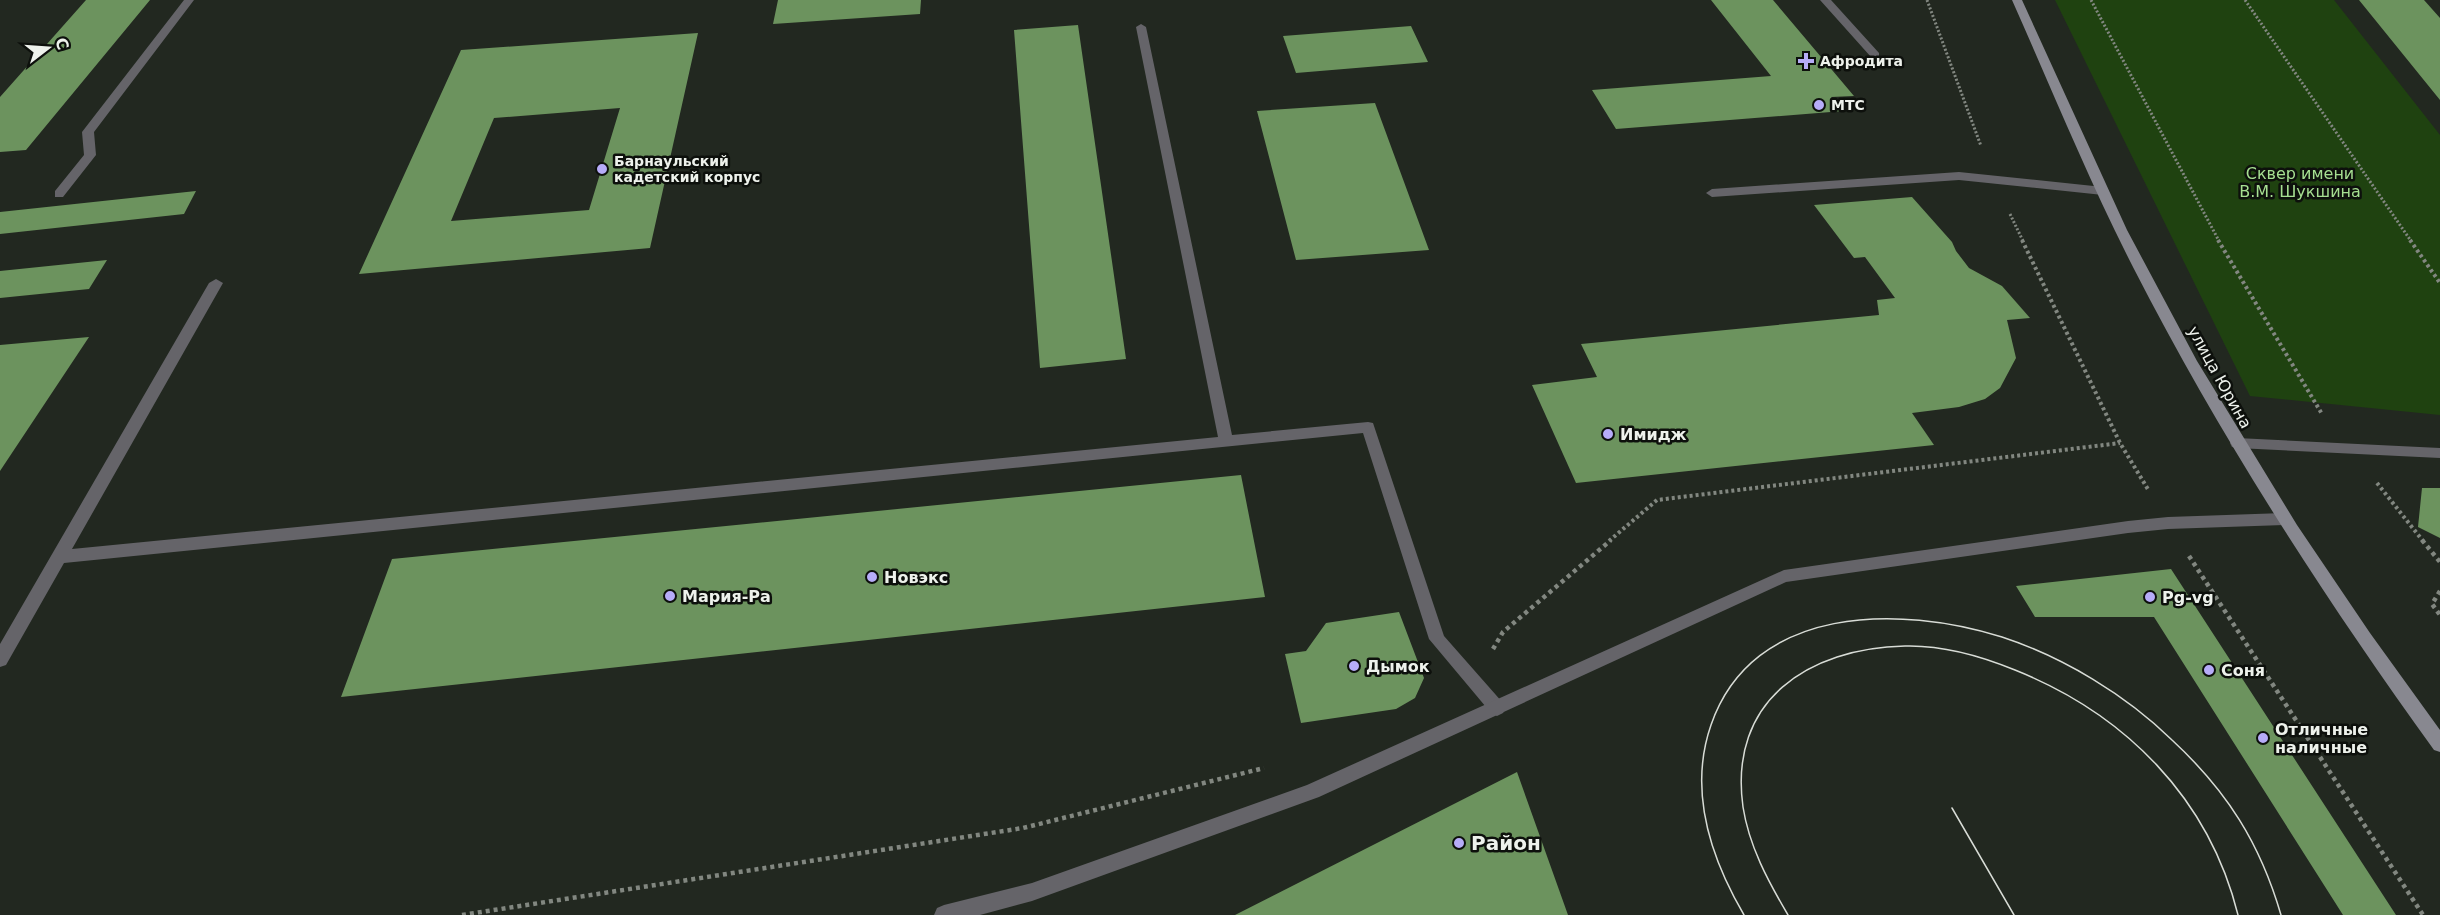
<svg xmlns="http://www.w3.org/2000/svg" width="2440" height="915" viewBox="0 0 2440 915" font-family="'DejaVu Sans',sans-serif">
<rect width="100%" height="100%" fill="#222820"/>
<path fill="#1f4210" d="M2055,0H2334L2440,135V415L2250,396Z"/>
<path fill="#6c935e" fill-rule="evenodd" d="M86,0H150L26,150L0,152V97Z
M778,0H921L920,14L773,24Z
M1711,0H1773L1854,96L1831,97L1843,111L1616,129L1592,90L1771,76Z
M2359,0H2424L2440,18V100Z
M1078,25L1126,359L1040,368L1014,30Z
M1411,26L1428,62L1296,73L1283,36Z
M698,33L650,248L359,274L461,50ZM620,108L589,210L451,221L494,118Z
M1375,103L1429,250L1296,260L1257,111Z
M196,191L184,214L0,234V212Z
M1912,197L1952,242L1956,251L1969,268L2002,286L2030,318L2007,320L2016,358L2000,388L1985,399L1959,407L1912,413L1934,445L1576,483L1532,385L1597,377L1581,344L1879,315L1877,300L1895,298L1865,257L1854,258L1814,205Z
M107,260L89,289L0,298V271Z
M89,337L0,471V345Z
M1241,475L1265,597L341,697L392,559Z
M2422,488H2440V538L2418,527Z
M2171,569L2396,915H2343L2154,617H2035L2016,586Z
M1399,612L1424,678L1415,698L1396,709L1301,723L1285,654L1306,651L1326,623Z
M1517,772L1568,915H1235Z"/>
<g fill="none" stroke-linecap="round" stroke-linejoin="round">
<path stroke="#828780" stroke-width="3" stroke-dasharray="2 2" stroke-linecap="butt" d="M1927,0L1981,146
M2091,0L2219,241
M2245,0L2411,241
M2010,214L2023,241"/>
<path stroke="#828780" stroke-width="4" stroke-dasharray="3 3" stroke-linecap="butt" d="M2022,240L2120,443L2149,491
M2218,240L2322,414
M2410,240L2440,283
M2377,483L2423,541
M1609,541L1657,500L2120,443"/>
<path stroke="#828780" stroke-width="4.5" stroke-dasharray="4 4" stroke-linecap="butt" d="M2422,540L2440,562
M2189,556L2423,915
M2440,591L2432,604L2440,615
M1493,649L1503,632L1611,540
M462,915L1023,828L1264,768"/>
<path fill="#656469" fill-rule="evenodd" d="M184,0H194L94,132L96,155L63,197H55V191L84,155L82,132Z
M1820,0H1831L1879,53V57H1871Z
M1141,24L1146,27L1232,435L1368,422L1373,423L1444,636L1503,703L1506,708L1503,713L1497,716L1491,713L1429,639L1363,433L64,563L6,665L0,667V644L209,283L216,279L223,283L72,549L1218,437L1136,27Z
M1959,172L2103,187L2109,191L2103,195L1959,180L1712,197L1706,193L1712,189Z
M2237,438L2440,448V458L2237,448L2232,447L2230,443L2232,439Z"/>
<path fill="#656469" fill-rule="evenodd" d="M2284,513L2290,515L2292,519L2290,523L2284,525L2168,529L2128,533L1786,582L1319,797L1032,901L980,915H934L937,908L944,905L1032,883L1307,785L1784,570L2128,521L2168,517Z"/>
<path fill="#888890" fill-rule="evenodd" d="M2012,0H2022L2127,230L2197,361L2297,525L2370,633L2440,730V752L2434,750C2323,596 2220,437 2134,269C2089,181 2052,90 2012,0Z"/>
<path stroke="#d8dcd6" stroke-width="1.5" d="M1952,808L2014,915
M1744,915C1710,857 1688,791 1711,725C1753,604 1900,605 2002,637C2063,657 2126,695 2172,740C2227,791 2260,843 2281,915
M1788,915C1768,881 1749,846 1743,807C1728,700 1809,648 1905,646C1941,645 1981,656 2015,670C2125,714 2209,798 2238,915"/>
</g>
<g fill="#b6acf8" stroke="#0d100c" stroke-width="2">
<path d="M1803 52h6v6h6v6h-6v6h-6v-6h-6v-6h6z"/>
<circle cx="1819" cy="105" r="6"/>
<circle cx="602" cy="169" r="6"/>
<circle cx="1608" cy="434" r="6"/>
<circle cx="872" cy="577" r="6"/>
<circle cx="670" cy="596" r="6"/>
<circle cx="2150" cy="597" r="6"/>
<circle cx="1354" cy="666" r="6"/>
<circle cx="2209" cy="670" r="6"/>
<circle cx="2263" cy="738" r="6"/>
<circle cx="1459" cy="843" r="6"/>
</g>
<g text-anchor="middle" stroke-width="5" stroke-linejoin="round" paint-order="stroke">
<g font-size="14" font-weight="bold" fill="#eef2ec" stroke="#0d100c" text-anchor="start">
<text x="1820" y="66">Афродита</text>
<text x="1831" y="110">МТС</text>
<text x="614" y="166">Барнаульский<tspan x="614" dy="16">кадетский корпус</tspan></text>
</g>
<g font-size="16" fill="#a6df91" stroke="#0d100c">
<text x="2300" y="179">Сквер имени<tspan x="2300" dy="18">В.М. Шукшина</tspan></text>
</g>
<g font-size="16" fill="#eef2ec" stroke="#0d100c">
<text transform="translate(2220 377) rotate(61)" y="6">улица Юрина</text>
</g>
<g font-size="16" font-weight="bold" fill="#eef2ec" stroke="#0d100c" text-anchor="start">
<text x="1620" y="440">Имидж</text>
<text x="884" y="583">Новэкс</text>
<text x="682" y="602">Мария-Ра</text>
<text x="2162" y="603">Pg-vg</text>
<text x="1366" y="672">Дымок</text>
<text x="2221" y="676">Соня</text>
<text x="2275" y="735">Отличные<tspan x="2275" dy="18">наличные</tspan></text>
</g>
<g font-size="20" font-weight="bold" fill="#eef2ec" stroke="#0d100c" text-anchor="start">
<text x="1471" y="850">Район</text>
</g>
</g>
<g transform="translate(48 48) rotate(73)" stroke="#0d100c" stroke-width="4.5" paint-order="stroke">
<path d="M0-4.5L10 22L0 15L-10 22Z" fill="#eef2ec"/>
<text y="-9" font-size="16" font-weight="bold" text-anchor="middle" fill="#eef2ec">С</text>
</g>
</svg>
